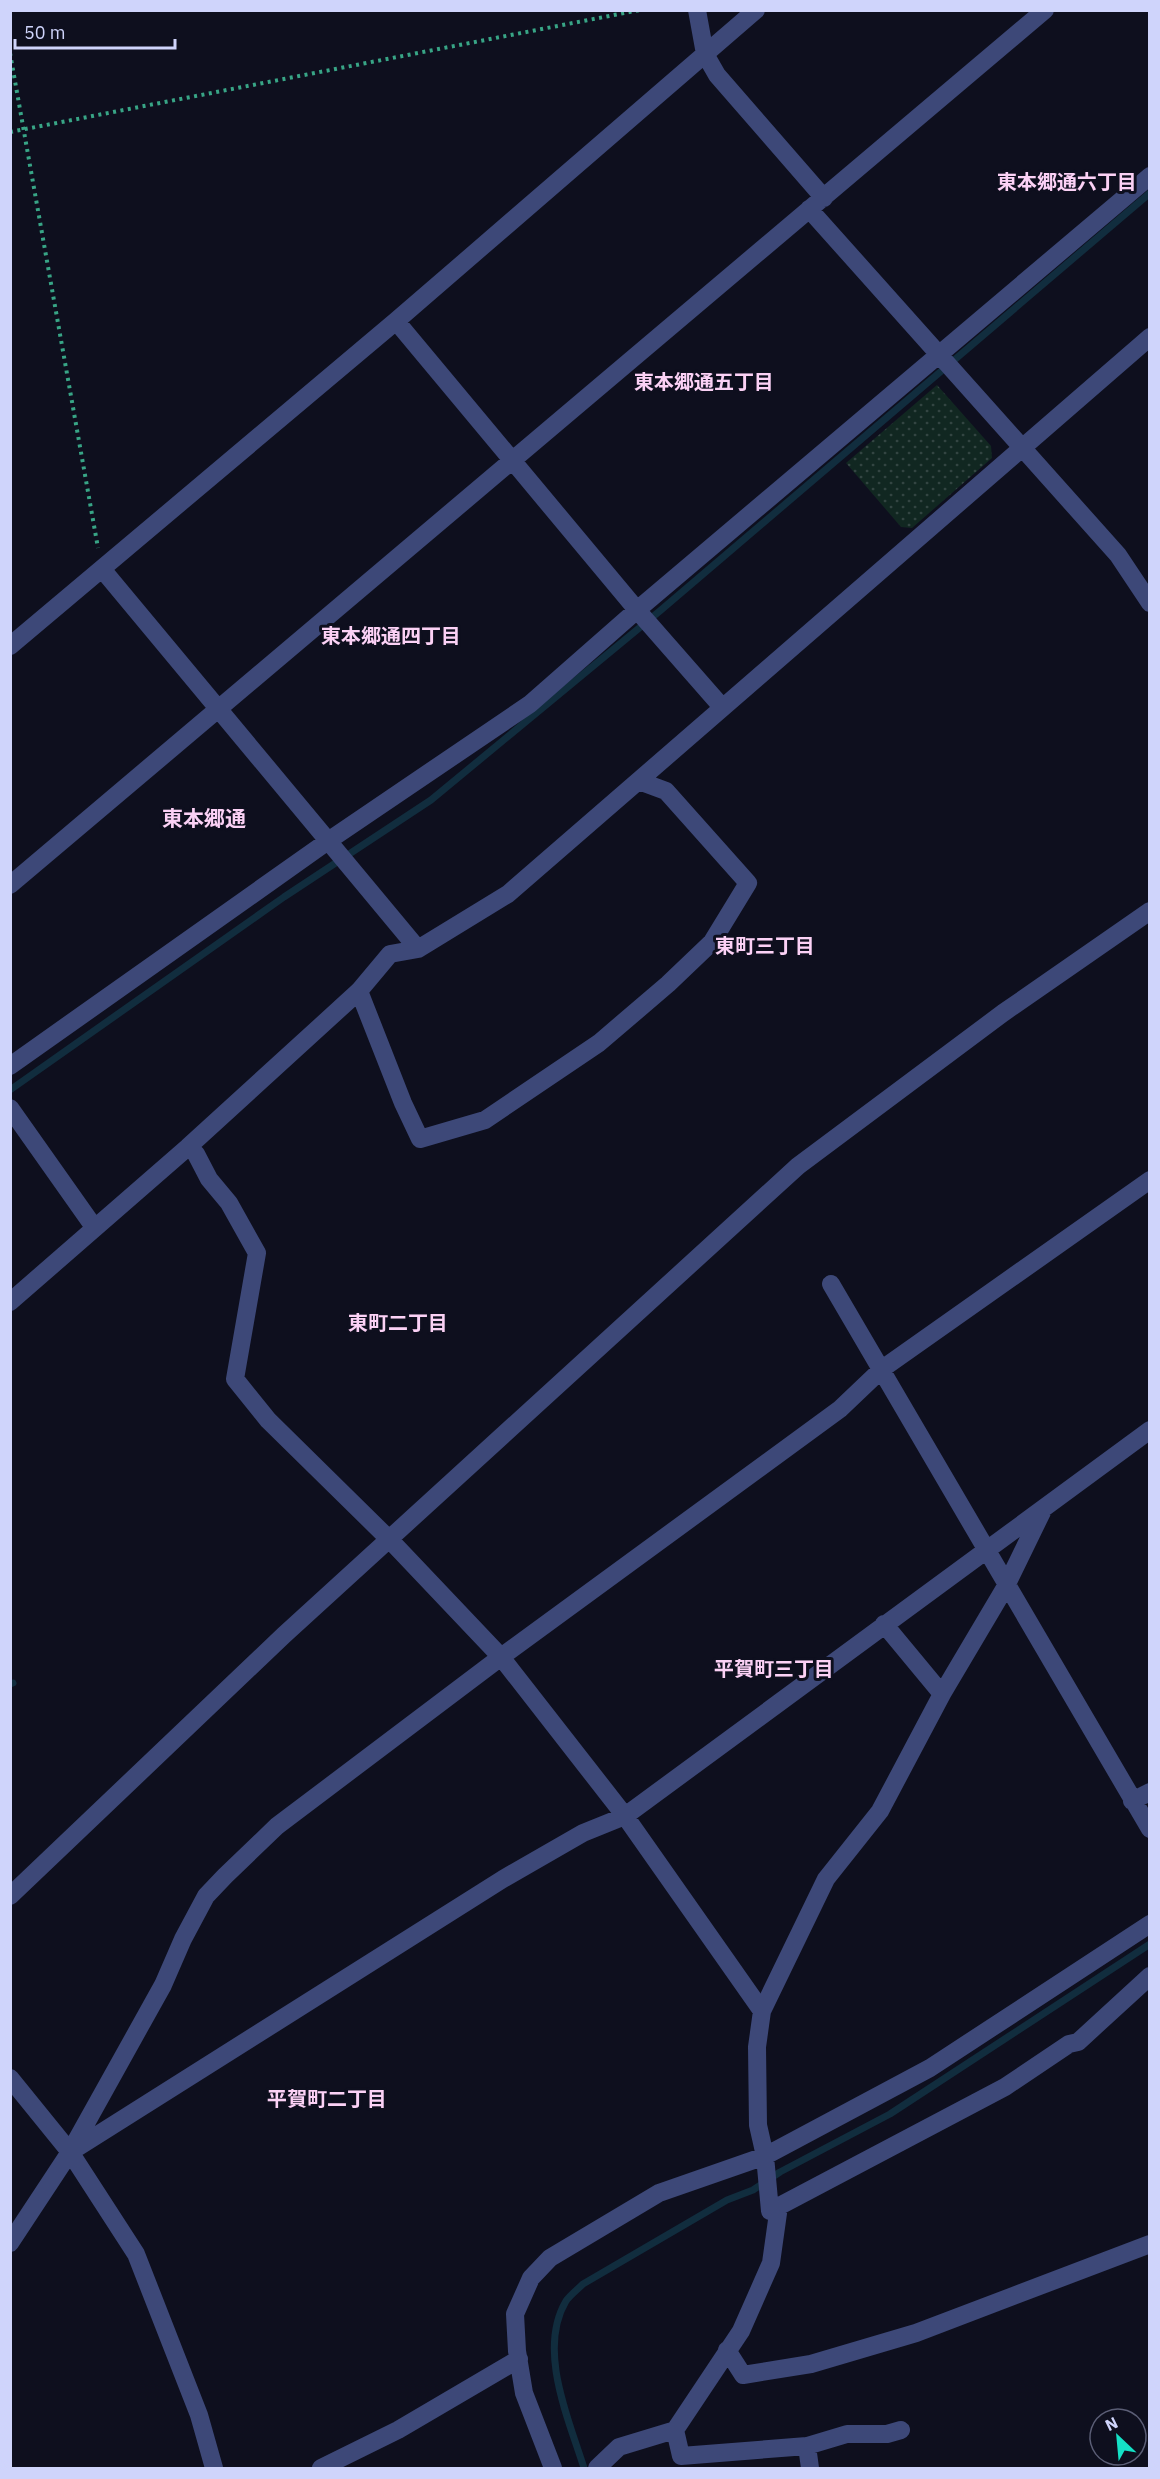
<svg xmlns="http://www.w3.org/2000/svg" width="1160" height="2479" viewBox="0 0 1160 2479" font-family="'IBM Plex Sans','Noto Sans JP',sans-serif">
<defs>
<pattern id="grass-dots" width="8" height="8" patternUnits="userSpaceOnUse" patternTransform="scale(1.5)"><rect width="8" height="8" fill="#112721"/><path d="M2 2h.1M6 6h.1" fill="none" stroke="#334542" stroke-width="1.8" stroke-linecap="round"/></pattern>
</defs>
<rect width="100%" height="100%" fill="#0e0f1e"/>
<path fill="url(#grass-dots)" d="M937,385L991,446L992,458L912,528L901,527L846,463Z"/>
<g fill="none" stroke-linecap="round" stroke-linejoin="round">
<path stroke="#112d3e" stroke-width="7" d="M10,1090L284,897L431,800L661,610L1150,193
M10,1684L13,1683
M584,2468C569,2420 537,2350 566,2301C570,2295 578,2289 583,2284L727,2200L753,2190L780,2172L890,2114L1150,1944"/>
<path stroke="#38a586" stroke-width="4" stroke-dasharray="3 4.5" stroke-linecap="butt" d="M10,53L98,548
M10,132L640,10"/>
<path stroke="#3d4878" stroke-width="18" d="M697,10L705,54L717,75L824,198
M809,209L1118,555L1150,603
M396,321L637,610L722,707
M102,569L418,949
M10,646L396,321L756,10
M10,885L1045,10
M359,991L403,1103L420,1139L485,1120L599,1043L668,984L712,942L748,883L666,791L639,781
M10,1066L328,841L530,704L637,610L1150,176
M10,1108L94,1227
M188,1147L196,1154L209,1179L229,1203L257,1253L235,1379L268,1420L390,1540L501,1657L625,1816L762,2011
M831,1284L1150,1829
M10,1302L188,1147L359,991L390,954L418,949L508,894L1150,337
M884,1624L942,1694L880,1811L826,1879L762,2011L757,2047L758,2125L765,2156L770,2211L1005,2087L1069,2044L1078,2042L1150,1976
M942,1694L1006,1586L1042,1512
M1132,1801L1150,1792
M10,1896L284,1635L798,1166L1003,1013L1150,911
M10,2078L70,2152L136,2254L199,2415L214,2468
M72,2151L503,1879L583,1833L625,1816L1150,1430
M10,2243L70,2152L163,1985L183,1939L206,1896L225,1876L277,1826L501,1657L840,1409L882,1369L1150,1180
M727,2350L743,2375L811,2364L916,2333L1150,2244
M675,2430L681,2456L807,2446L847,2434H887L901,2430
M807,2446L810,2468
M321,2468L398,2430L519,2359
M553,2468L524,2393L517,2351L515,2314L531,2278L550,2258L659,2193L765,2156L930,2068L1150,1924
M597,2468L619,2447L675,2430L741,2331L771,2263L779,2206"/>
</g>
<g text-anchor="middle" stroke-width="6" stroke-linejoin="round" paint-order="stroke">
<g font-size="20" font-weight="bold" fill="#fbd1f5" stroke="#0e0f1e">
<text x="1067" y="189">東本郷通六丁目</text>
<text x="704" y="389">東本郷通五丁目</text>
<text x="391" y="643">東本郷通四丁目</text>
<text x="765" y="953">東町三丁目</text>
<text x="398" y="1330">東町二丁目</text>
<text x="774" y="1676">平賀町三丁目</text>
<text x="327" y="2106">平賀町二丁目</text>
</g>
<g font-size="21" font-weight="bold" fill="#fbd1f5" stroke="#0e0f1e">
<text x="204" y="826">東本郷通</text>
</g>
</g>
<rect width="1160" height="2479" fill="none" stroke="#cfd4fb" stroke-width="24"/>
<g transform="translate(1118 2437) rotate(334)"><circle r="28" fill="#0e0f1e" stroke="#5b5e76" stroke-width="1.5"/>
<path d="M0-4.5L10 22L0 15L-10 22Z" fill="#14e1c6"/>
<text y="-9" font-size="16" font-weight="bold" text-anchor="middle" fill="#cfd4fb">N</text>
</g>
<path d="M15 39v9h160v-9" fill="none" stroke="#cfd4fb" stroke-width="3"/>
<text x="24" y="39" font-size="18" fill="#cfd4fb" stroke="#0e0f1e" stroke-width="4.5" paint-order="stroke">50 m</text>
</svg>
